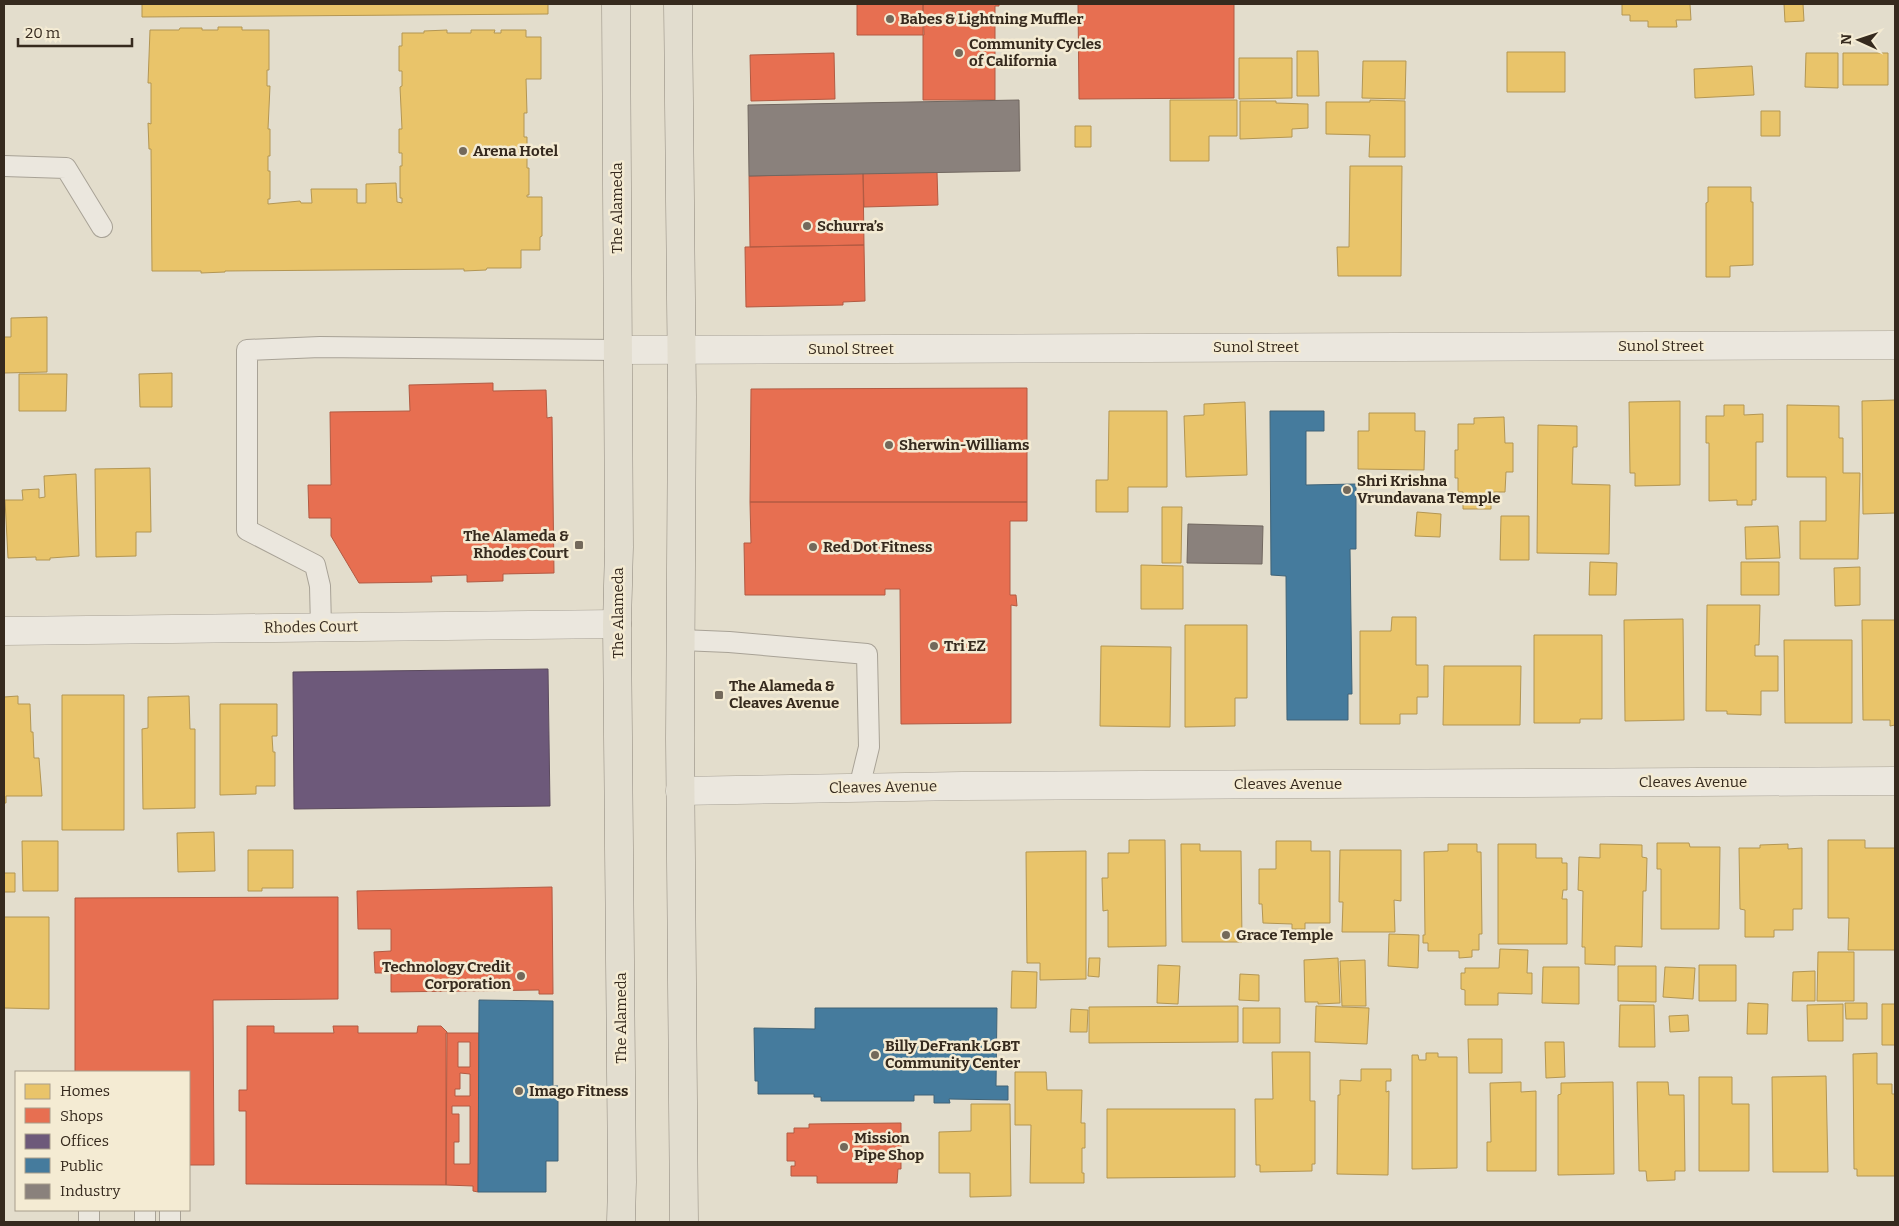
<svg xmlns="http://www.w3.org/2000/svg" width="1899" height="1226" viewBox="0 0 1899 1226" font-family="Bitter,serif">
<rect width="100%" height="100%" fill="#e3ddcc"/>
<path fill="#e9c46a" stroke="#b39653" d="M142,4H548V14L142,17Z
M1622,4H1690L1691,20H1676L1677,27H1648V21H1630V15H1622Z
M1784,4H1803L1804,21L1785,22Z
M218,27H242V30H269V70H267V86H270L268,129H270V156H268V171H270V199H268V204L300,201L301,203H312L311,189H357V203H366V184L396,183L397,202L402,203V198H400V166H402V153H399V129H402L400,87L402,86V71H399V46H402V33H424V31L447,30V33H471V30H495L494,33H501V30H526V37H541V79H526L527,113H524V137H527V168H529V195H527V197H542V236L540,237V250H521V268H487L486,270L464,271V269L225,271V272L201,273V271H152L151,149H149L148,123L151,124V83H148L150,30H179L180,28H202V30H218Z
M1297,51H1318L1319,96H1297Z
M1507,52H1565V92H1507Z
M1806,53H1838V88L1805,87Z
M1843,53H1888V85H1843Z
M1239,58H1292V98L1239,99Z
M1363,61H1406L1405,99L1362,98Z
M1752,66L1754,95L1695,98L1694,69Z
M1170,100H1237V136H1209V161H1170Z
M1370,100L1405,101V157H1369L1370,135L1326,134V102H1370Z
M1240,101H1276V103L1308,104V128L1292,129V137L1240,139Z
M1761,111H1780V136H1761Z
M1075,126H1091V147H1075Z
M1350,166H1402L1401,276H1338L1337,247H1349Z
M1708,187H1751V202H1753V265L1730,266V277H1706V203L1708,202Z
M47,317V372L4,373V337H11V318Z
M172,373V407H140L139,374Z
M19,374H67L66,411H19Z
M1895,400V513L1863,514L1862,401Z
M1680,401V485L1635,486V473H1630L1629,402Z
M1245,402L1247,475L1186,477L1184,416L1204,415V404Z
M1724,405H1744V415L1763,414V442H1756V500H1752V505H1737V500L1709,501V443H1706V416H1724Z
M1787,405L1839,406V438H1843V473H1860L1858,559H1800V521H1826V477H1787Z
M1109,411H1167V487H1128V512H1096V480H1108Z
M1369,413H1415V431H1425L1424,470L1358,469V431H1369Z
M1504,417L1505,443H1513V472H1506L1505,492H1491V509H1463V492H1458V478H1455V450H1458V424H1474V418Z
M1538,425L1577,426V447H1573L1572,484L1610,485L1609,554L1537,553Z
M150,468L151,532H136V556L96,557L95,469Z
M76,474L79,556L50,558V560H36V557L8,558L5,500H23L22,490L39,489V498L45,497L44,476Z
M1162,507H1182L1181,563H1162Z
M1417,512L1441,514L1440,537L1415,536Z
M1501,516H1529V560H1500Z
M1778,526L1780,558L1746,559L1745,527Z
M1590,562L1617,563L1616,595H1589Z
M1741,562H1779V595H1741Z
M1141,565L1183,566V609H1141Z
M1860,567V605L1835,606L1834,568Z
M1707,605H1760L1759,645H1755V656H1778V691H1761V715L1727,714V711H1706Z
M1392,617H1416V665H1428V697H1417V714H1400V724H1360V631H1391Z
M1683,619L1684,720L1625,721L1624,620Z
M1862,620H1895V725L1890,726V720H1863Z
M1185,625H1247V698H1235V726L1185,727Z
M1534,635H1602V719H1580V723H1534Z
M1784,640H1852V723H1785Z
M1101,646L1171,647L1170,727L1100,726Z
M1444,666H1521L1520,725H1443Z
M62,695H124V830H62Z
M18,696V704H30L31,732H33L34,758H39L42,796H6V803H4V697Z
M189,696L190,729H195V808L143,809L142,729L148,728V697Z
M220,704H277V736H272L273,752H275V786H256V794L220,795Z
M214,832L215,871L178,872L177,833Z
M1129,840H1165L1166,946L1108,947V910L1103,911L1102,878H1108V853H1129Z
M1828,840H1865V848H1895V950H1848L1849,918H1828Z
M22,841H58V891H23Z
M1276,841H1311V851H1330V923H1305V929H1292V924L1263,923L1262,904H1259V869H1276Z
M1657,843H1689L1690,847H1720L1719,929H1661V869H1657Z
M1181,844H1200V851H1241L1242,942H1182Z
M1448,844H1477V852H1481L1482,934H1479V950H1472V957L1459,958V951H1428V943H1423V935H1425L1424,852L1448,851Z
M1498,844H1536V858H1562V863H1567V890H1563L1562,899H1567V944H1498Z
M1600,844L1642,845V857L1647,858L1646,891H1643L1642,947L1615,946V965L1585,964V947H1582L1583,891L1578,890L1579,857L1600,858Z
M1788,844V849L1802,848V909H1793V930H1774V937H1745V910L1740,909L1739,848H1760V845Z
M248,850H293V888H262V891H248Z
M1340,850H1401V901L1394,900L1395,932H1342L1343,902H1339Z
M1086,851V979L1040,980V963H1027L1026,852Z
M4,873H15V892H4Z
M4,917H49V1009L4,1008Z
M1389,934L1419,935L1418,968L1388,966Z
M1500,949L1528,950L1527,973H1532V994L1498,993V1005H1465V990L1461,989V973H1465V968H1499Z
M1818,952H1854V1001H1817Z
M1089,958H1100L1099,977L1088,976Z
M1338,958L1340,1003L1318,1004V1002H1305L1304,960Z
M1365,960L1366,1006H1342L1340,961Z
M1158,965L1180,966L1178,1004L1157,1003Z
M1699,965H1736V1001H1699Z
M1618,966H1656V1002L1618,1001Z
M1543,967H1579V1004L1542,1003Z
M1665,967L1695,968L1693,999L1663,997Z
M1012,971L1037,972L1036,1008H1011Z
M1815,971V1001H1792L1793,972Z
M1240,974L1259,975V1001L1239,1000Z
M1748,1003L1768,1004L1767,1034H1747Z
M1845,1003H1867V1019H1846Z
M1843,1004V1041H1808L1807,1005Z
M1882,1004H1895V1045H1882Z
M1620,1005H1654L1655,1047H1619Z
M1238,1006V1042L1089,1043V1007Z
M1316,1006L1369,1008L1367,1044L1315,1042Z
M1243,1008H1280V1043H1243Z
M1071,1009L1088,1010L1087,1032H1070Z
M1688,1015L1689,1031L1670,1032L1669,1016Z
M1468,1039H1502V1073H1469Z
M1545,1042H1564L1565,1077L1546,1078Z
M1272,1052H1310V1101H1315V1164H1312V1171L1260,1172V1165H1256L1255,1099H1273Z
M1426,1053H1438V1057H1457V1168L1412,1169V1055H1418L1419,1060H1426Z
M1877,1053V1084H1892V1094H1895V1176H1857V1169H1854L1853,1054Z
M1361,1069H1391V1081H1386V1092L1389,1091L1388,1175L1337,1174L1338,1095H1340V1080L1361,1081Z
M1015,1072H1046L1047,1090H1082L1081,1123H1085V1148H1082V1173H1084V1183H1030L1031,1125H1015Z
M1826,1076L1828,1172H1773L1772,1077Z
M1699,1077H1732V1104H1749V1171H1699Z
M1521,1082V1092L1536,1091V1171H1487V1142H1491L1490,1083Z
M1613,1082L1614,1174L1558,1175V1095L1561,1094V1083Z
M1637,1082H1668L1669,1095H1684L1685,1171H1675V1180L1647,1181L1646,1171H1639Z
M971,1104H1010L1011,1196L970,1197V1173H939V1132L971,1131Z
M1107,1109H1235V1177L1107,1178Z"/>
<path fill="#e76f51" stroke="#b25a42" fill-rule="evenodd" d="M857,4H923L924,35H857Z
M926,4H999V6H995V100H923V5Z
M1078,4H1234V98L1079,99Z
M834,53L835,99L751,101L750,55Z
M937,172L938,205L864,207L863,173Z
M863,173L864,245L750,247L749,176Z
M864,245L865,301L843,302V305L746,307L745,247Z
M493,383V391L546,390L547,418L552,417L554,573L503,574V581L467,582V575L431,576L432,582L359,583L331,536V518H309L308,485H331L330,412L410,411L409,385Z
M1027,388V502H750L751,389Z
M750,502H1027V521H1010V595H1016L1017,606L1011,605V723L901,724L900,589H885V595H745L744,543H751Z
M552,887L553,994H539V990L391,992V973H375L374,952L391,951V929H358L357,891Z
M338,897V999L213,1000L214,1165H189V1072H75V898Z
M247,1026H274V1033H334L333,1026H358V1033H417L418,1026H441L447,1032L446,1185L246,1184V1111H239V1090H247Z
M446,1033H479L478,1192L473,1191V1186L446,1185ZM458,1042H470V1067H458ZM460,1073L470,1074V1096H455V1089H460ZM452,1106H470V1164H454V1142H459V1114H452Z
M901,1123V1169H898L897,1183H817V1176H791V1166H795V1161H787V1133H794V1128H809V1124Z"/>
<path fill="#6d597a" stroke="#5c4b5e" d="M548,669L550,806L294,809L293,672Z"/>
<path fill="#457b9d" stroke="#406377" d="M1270,411H1324V431H1306V485L1356,484V549H1350L1352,694H1348V720H1287L1286,576L1271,575Z
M479,1000L553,1001V1086H558V1161H546V1192H478Z
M815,1008H997L996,1086H1008V1100L949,1099L950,1103H934V1095H914V1101H821V1097H814V1094H758V1081H755L754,1028L815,1029Z"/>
<path fill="#8a817c" stroke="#716760" d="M1019,100L1020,171L749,176L748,105Z
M1188,524L1263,526L1262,564L1187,563Z"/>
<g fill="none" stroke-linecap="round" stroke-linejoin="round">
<defs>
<path id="service" d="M4,166L66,168L102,227
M321,627L320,586L315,565L247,530V350L320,347L617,350
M681,640L729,642L867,654L869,747L859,788
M170,1210V1222
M89,1222V1210
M145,1222V1210"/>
<path id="minor" d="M4,631L617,624
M680,791L962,786L1895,781"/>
<path id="tertiary" d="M617,350L1895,345"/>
<path id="primary" d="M616,4L619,547L617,624L622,1182L621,1222
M678,4L682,397L680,739L684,1222"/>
</defs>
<use href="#service" stroke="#a8a296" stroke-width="22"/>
<use href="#minor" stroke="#a8a296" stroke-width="29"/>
<use href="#tertiary" stroke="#a8a296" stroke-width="29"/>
<use href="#primary" stroke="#8e877c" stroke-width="29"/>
<use href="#service" stroke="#ebe7de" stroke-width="20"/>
<use href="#minor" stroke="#ebe7de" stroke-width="28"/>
<use href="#tertiary" stroke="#ebe7de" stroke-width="28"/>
<use href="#primary" stroke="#e2ddcf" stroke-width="28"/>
</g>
<g fill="#73695b" stroke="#f4ebd3" stroke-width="2">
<circle cx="890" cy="19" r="5"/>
<circle cx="959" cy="53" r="5"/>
<circle cx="463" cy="151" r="5"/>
<circle cx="807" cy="226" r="5"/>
<circle cx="889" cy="445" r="5"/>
<circle cx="1347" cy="490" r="5"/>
<rect x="574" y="540" width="10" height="10" rx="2.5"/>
<circle cx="813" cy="547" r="5"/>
<circle cx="934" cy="646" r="5"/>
<rect x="714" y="690" width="10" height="10" rx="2.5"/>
<circle cx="1226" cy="935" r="5"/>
<circle cx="521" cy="976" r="5"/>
<circle cx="875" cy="1055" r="5"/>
<circle cx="519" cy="1091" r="5"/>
<circle cx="844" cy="1147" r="5"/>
</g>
<g text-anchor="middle" stroke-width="5" stroke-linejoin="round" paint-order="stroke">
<g font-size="15" font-weight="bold" fill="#362a1e" stroke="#f4ebd3" text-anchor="start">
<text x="900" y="24">Babes &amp; Lightning Muffler</text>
<text x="969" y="49">Community Cycles<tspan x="969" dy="17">of California</tspan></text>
<text x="473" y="156">Arena Hotel</text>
<text x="817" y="231">Schurra’s</text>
<text x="899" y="450">Sherwin-Williams</text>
<text x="1357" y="486">Shri Krishna<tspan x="1357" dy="17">Vrundavana Temple</tspan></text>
<text x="569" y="541" text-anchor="end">The Alameda &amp;<tspan x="569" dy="17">Rhodes Court</tspan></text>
<text x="823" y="552">Red Dot Fitness</text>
<text x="944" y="651">Tri EZ</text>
<text x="729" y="691">The Alameda &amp;<tspan x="729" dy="17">Cleaves Avenue</tspan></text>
<text x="1236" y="940">Grace Temple</text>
<text x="511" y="972" text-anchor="end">Technology Credit<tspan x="511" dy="17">Corporation</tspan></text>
<text x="885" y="1051">Billy DeFrank LGBT<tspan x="885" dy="17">Community Center</tspan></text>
<text x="529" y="1096">Imago Fitness</text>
<text x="854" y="1143">Mission<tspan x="854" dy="17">Pipe Shop</tspan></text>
</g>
<g font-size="15" fill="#362a1e" stroke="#f4ebd3">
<text transform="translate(617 208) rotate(-90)" y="5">The Alameda</text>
<text x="1661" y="351">Sunol Street</text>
<text x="1256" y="352">Sunol Street</text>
<text x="851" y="354">Sunol Street</text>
<text transform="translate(618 613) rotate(-90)" y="5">The Alameda</text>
<text transform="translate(311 627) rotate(-1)" y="5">Rhodes Court</text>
<text x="1693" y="787">Cleaves Avenue</text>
<text x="1288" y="789">Cleaves Avenue</text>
<text transform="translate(883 787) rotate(-1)" y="5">Cleaves Avenue</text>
<text transform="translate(621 1018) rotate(-90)" y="5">The Alameda</text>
</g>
</g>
<rect width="1899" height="1226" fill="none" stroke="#362a1e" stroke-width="10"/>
<rect x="15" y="1071" width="175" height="140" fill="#f4ebd3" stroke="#a89e8b"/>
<rect x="25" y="1084" width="25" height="15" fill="#e9c46a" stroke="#a89e8b"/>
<text x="60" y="1096" font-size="15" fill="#362a1e">Homes</text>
<rect x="25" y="1108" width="25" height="15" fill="#e76f51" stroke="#a89e8b"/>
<text x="60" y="1121" font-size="15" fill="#362a1e">Shops</text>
<rect x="25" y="1134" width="25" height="15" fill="#6d597a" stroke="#a89e8b"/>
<text x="60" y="1146" font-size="15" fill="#362a1e">Offices</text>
<rect x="25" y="1158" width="25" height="15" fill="#457b9d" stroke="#a89e8b"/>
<text x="60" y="1171" font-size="15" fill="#362a1e">Public</text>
<rect x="25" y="1184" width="25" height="15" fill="#8a817c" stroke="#a89e8b"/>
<text x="60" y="1196" font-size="15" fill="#362a1e">Industry</text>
<g transform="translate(1859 40) rotate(273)" stroke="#f4ebd3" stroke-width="4" paint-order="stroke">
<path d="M0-4L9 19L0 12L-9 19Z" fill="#362a1e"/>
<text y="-8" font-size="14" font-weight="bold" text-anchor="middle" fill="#362a1e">N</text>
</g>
<path d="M18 38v8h114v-8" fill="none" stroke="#362a1e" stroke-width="2.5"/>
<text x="25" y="38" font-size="15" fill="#362a1e" stroke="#f4ebd3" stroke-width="4" paint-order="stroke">20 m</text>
</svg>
